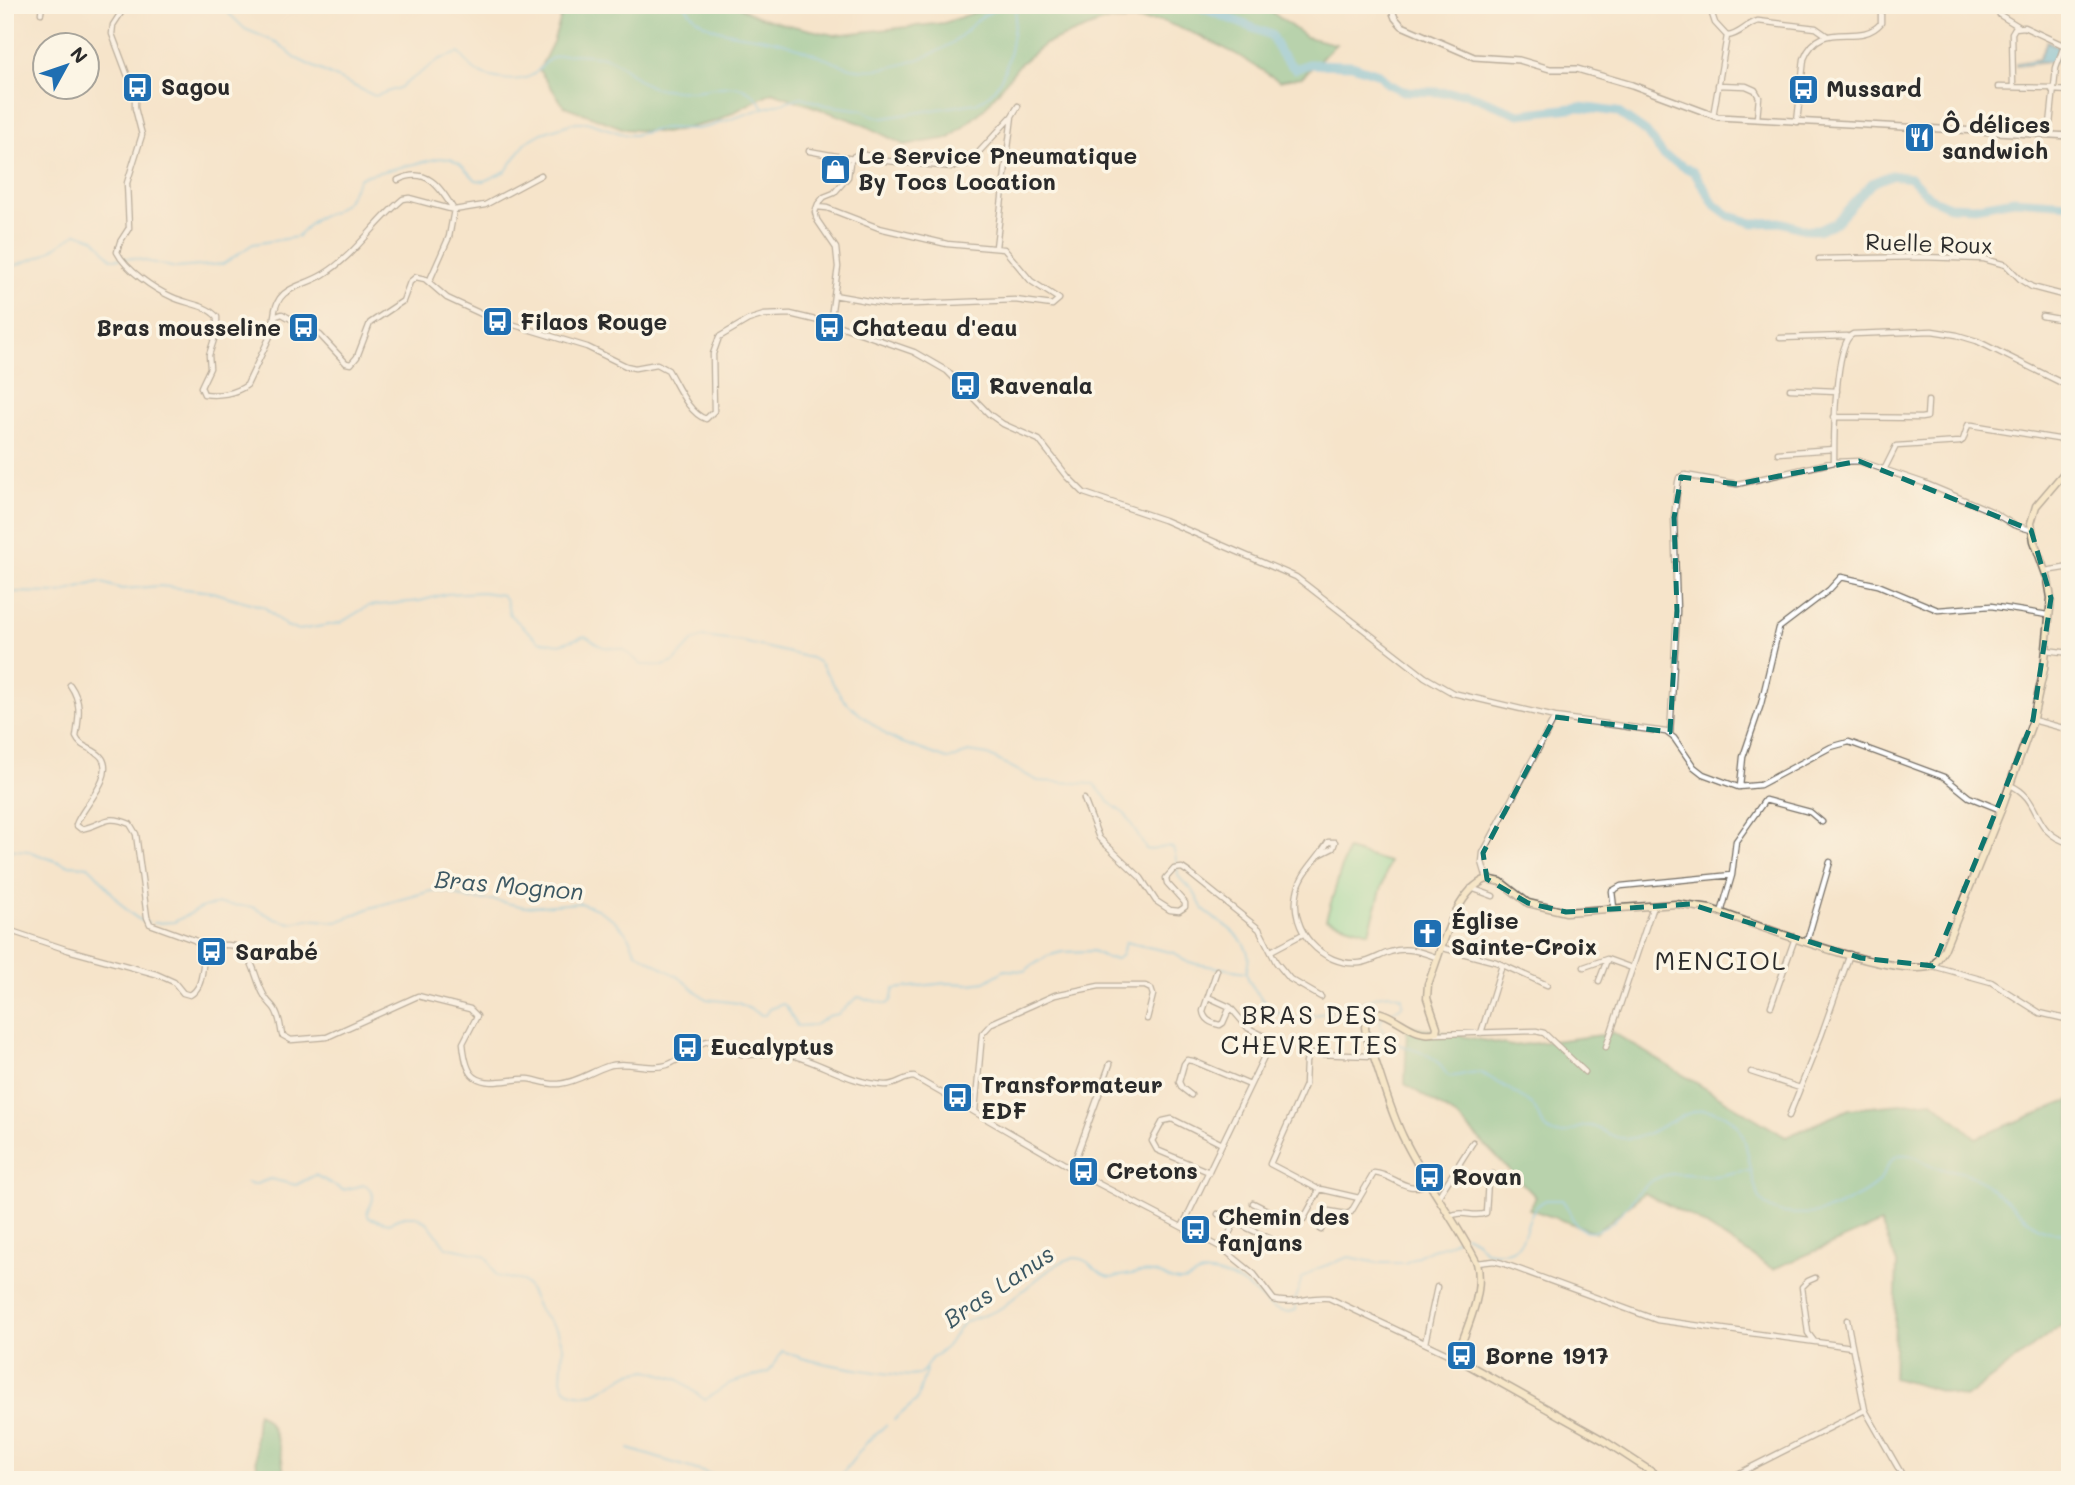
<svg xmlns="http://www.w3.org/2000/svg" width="2075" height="1485" viewBox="0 0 2075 1485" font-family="Mali,sans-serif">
<rect width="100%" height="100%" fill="#fcf5e5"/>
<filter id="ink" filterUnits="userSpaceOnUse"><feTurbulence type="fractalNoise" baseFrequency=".0143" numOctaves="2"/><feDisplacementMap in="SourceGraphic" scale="14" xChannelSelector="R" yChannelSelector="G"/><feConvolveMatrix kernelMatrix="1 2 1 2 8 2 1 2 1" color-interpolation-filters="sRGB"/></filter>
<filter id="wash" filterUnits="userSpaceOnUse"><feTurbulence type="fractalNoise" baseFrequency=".00686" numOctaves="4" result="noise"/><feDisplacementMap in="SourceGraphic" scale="28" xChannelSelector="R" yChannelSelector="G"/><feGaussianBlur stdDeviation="1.57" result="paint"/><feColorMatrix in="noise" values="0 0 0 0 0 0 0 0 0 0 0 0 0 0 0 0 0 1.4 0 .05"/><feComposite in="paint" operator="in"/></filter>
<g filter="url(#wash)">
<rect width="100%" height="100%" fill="#f6e4ca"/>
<path fill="#87dea1" stroke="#598466" stroke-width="2" d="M1347,850L1389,862L1369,932L1326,919Z"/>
<path fill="#6dbd87" stroke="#4c7459" stroke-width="2" d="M565,5H735L756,16L784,24L834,35L944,23L997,5H1262L1306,37L1336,44L1302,77L1279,81L1236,54L1200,36L1162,21H1105L1045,44L1020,64L984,109L950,138L904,145L860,123L772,92L717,121L665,133L625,129L564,106L539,70L553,42Z
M1407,1025L1512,1046L1610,1034L1612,1032L1786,1137L1849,1109L1933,1101L1976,1138L2070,1100V1319L1965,1398L1893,1378L1897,1264L1881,1223L1773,1269L1694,1218L1644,1193L1596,1232L1529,1209L1536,1197L1457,1117L1405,1084Z
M257,1413C276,1422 285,1460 283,1480H258L255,1441Z"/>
<path fill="#63bee1" stroke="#477486" stroke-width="2" d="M2047,41L2059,47L2055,61L2016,66V63L2039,59Z"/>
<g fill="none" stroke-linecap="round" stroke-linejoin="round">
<path stroke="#63bee1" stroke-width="2" d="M220,5L245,29L278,43L295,58L375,96L399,88L440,59L459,53C466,59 469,67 477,72C491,79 520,84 534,74C541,68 546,60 554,57C566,53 585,54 597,56C623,58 632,82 656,88C668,90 681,91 693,91C711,90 734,80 750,92C756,96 760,103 765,108L802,97L825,105L863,110L871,115L883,118L976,103C1012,87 1011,39 1017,5
M685,5C703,36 740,33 771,40C798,45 824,60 851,68C879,75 928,59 952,43C963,36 970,25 980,18C987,13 996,10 1003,5
M5,269L44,255L77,233L95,239L112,259L133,258L176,268L223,264L253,244L297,237L316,218L333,212L347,201L359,179L367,175L440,158L451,159L460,164L476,180L484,181L506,171L526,142L542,133L576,122H587L626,135H634L664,128L697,129L711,126L764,108
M5,592L60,593L99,582L122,589L160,586L212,592L264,607L286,626L299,630L340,623L368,606L420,601L446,594L482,592L502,595L506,600L510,615L539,641L560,644L585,636L603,647L623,649L642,665H648L663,666L674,662L693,641L704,637L743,642L811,658L820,663L843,699L856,711L888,736L900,742L947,759L956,758L968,752L988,755L1038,781L1094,784L1111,804L1126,815L1146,849C1155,853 1162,843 1173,848C1177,856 1176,865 1178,874C1181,883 1187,883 1192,890C1198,896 1199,906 1206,912C1219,923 1233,928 1243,943C1255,961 1243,966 1248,978C1252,987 1260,997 1267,1004C1293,1029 1310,1014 1341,1009C1361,1006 1382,987 1402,997V1006L1388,1014
M5,849L28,851L67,865L88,866C110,884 120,914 148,923
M153,923L174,922L203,907L220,904L253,907L275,919L291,923L309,919L337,922L370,908L431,891L448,892L471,900H493L525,907L580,903L597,909L614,920L627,934L636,952L680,978L706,999L738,1003L762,1015H765L769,1009L783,1004L786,1006L797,1026L815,1025L828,1016L838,1014L858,997L887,1004L891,1001L894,989L946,983L970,984L985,982L1005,970L1024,971L1047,956L1062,952L1093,951L1106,958L1117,959L1122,955L1125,942L1175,953L1183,960L1196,964L1246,972
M1383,1017L1380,1022C1383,1049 1418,1046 1434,1059C1440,1063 1443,1071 1449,1076C1460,1078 1469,1070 1480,1073C1485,1074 1530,1101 1533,1106C1539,1114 1541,1127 1551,1132C1564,1140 1577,1124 1591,1126C1601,1128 1610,1137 1621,1138C1659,1143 1686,1094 1726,1116C1763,1136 1736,1208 1785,1213C1795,1214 1808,1214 1817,1213C1833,1210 1868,1193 1878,1182C1885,1175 1888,1160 1897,1156C1901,1154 1908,1155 1912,1156C1919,1158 1924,1163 1931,1166C1945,1171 1959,1169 1972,1176C1984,1183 1997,1192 2007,1201C2029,1220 2037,1236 2070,1232
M246,1183L254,1185L270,1179L296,1185L315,1175L343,1190L364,1185C377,1191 374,1201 367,1212L369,1218L389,1223L404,1216H415L428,1223L446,1247L483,1255L487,1258L496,1276L523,1281L528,1287L539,1310L558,1332L563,1347L561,1380L565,1388L572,1393L583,1395L595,1393L631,1373L648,1370L678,1379L705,1400L730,1383L769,1372L782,1351C789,1353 795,1356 802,1358C818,1363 906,1379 917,1375C926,1371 926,1365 931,1359C936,1354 943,1351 947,1346C953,1339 956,1330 963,1324C975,1315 989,1316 1001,1308C1019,1296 1056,1258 1075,1258C1091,1258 1096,1276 1111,1277C1126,1277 1139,1270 1154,1273C1163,1275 1170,1281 1180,1281C1188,1282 1192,1276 1199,1274C1211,1270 1231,1277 1241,1283C1259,1292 1272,1319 1296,1310L1294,1302L1302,1278L1316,1269L1349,1257L1378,1263H1405L1429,1250L1447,1245L1460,1236
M1465,1235L1476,1241L1485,1251C1540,1261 1514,1215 1546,1200H1562C1572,1211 1572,1230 1589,1231C1617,1234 1632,1189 1655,1179C1675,1169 1693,1176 1714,1176C1727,1176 1737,1169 1751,1171
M894,1420L917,1400L926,1370
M629,1449L729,1480
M800,1480L833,1477L842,1474L867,1442L886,1425"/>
<path stroke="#63bee1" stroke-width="9" d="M1195,5L1271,35L1280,53L1295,69L1309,64L1352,65L1379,74L1388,84L1403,91L1465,93L1519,114L1580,107L1617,112L1646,132L1664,156L1694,172L1715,205L1730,216L1753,223L1780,222L1808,230H1818L1835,223L1872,183L1891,175L1911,178L1929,197L1949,206L1975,207L2014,200L2070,204"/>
</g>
</g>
<g filter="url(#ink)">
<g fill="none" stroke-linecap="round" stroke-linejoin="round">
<defs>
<path id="minor" d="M126,5L113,25L112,34L127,74L135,90V108L142,135L127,183L129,228L120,242L117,252C126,270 154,289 172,297C186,304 206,304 217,317V330L209,355L210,368L201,387L204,394C218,396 235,394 247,385L272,332L274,317L282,314L320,335L346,363L351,364L357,357L370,323L403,301L410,282L416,277L425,279L447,298L488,317L587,347L626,366L635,368L657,364L668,370C677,385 689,414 706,419L714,411L713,354L719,337L748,320L764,315L790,314L840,326L914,352L947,371L989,414L1003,424L1039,440L1068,477L1084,493L1164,520L1296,577L1425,677L1453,693L1555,717L1666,732L1674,738L1694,767L1703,774L1738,787L1760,785L1831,747L1849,742L1944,777L1969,797L2001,810
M1709,5L1715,23L1727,36L1713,116
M41,13L42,5
M2000,15L2018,26
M1727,36C1740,35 1746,24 1758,21L1816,28L1826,35
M1718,85L1746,86L1755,90L1759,97L1757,119
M2013,86L2012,33L2015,28L2024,27L2063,45
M1998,87L2053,88
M2052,90L2070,91
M1797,122L1804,59C1821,16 1859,49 1881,23V5
M2049,134L2056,68L2070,29
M809,151L853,159
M398,180C427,166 440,187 454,210L449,237L429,282
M817,207L827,208L879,228L947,244L1004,249L1031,281L1059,299L1052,305L1015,300L891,305L834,295
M996,247L1012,116L1018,106
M1819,259L1921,257L1984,259L2006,265L2021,280L2032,287L2070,297
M274,316C277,285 302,288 324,274C354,256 375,222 403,199L409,198L454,210L485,205L541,175
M2042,316L2070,321
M830,324L838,267L836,248L817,220L815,212L818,204L824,197L834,193L848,177L850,163L854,156L861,154L887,161L952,167L967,165L1012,116
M1780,338L1847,336
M1790,389L1837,391
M1834,417L1921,418L1927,417L1928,401
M1778,453L1834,449
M1834,462C1834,441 1834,342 1853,334L1932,331L1957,335L1977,341L2070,387
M1885,468L1896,446L1960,442L1963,440L1968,425H1972L2070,441
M2045,571L2070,567
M2046,650L2070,653
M70,685C82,702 79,717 76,737C81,749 95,748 102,758C115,778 81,808 76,825L81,829C104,825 105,813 130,824L136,834L147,917L150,924L194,940L209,949
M2033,720L2070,730
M2066,729L2070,679
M1670,734L1677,611L1674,518L1678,482L1679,478L1685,475L1737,484L1834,462L1859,461L1924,483L1991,511L2014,525L2031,530
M2010,785C2044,800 2029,832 2070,843
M1740,787L1743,757L1761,704L1779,628L1829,590L1841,577L1878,585L1938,610L1991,606L2048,615
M1084,799L1099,838L1141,878L1156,901L1170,910L1179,911L1185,907V903L1167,883L1166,878L1174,869L1182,868L1188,872L1259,929L1276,962L1290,979L1321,997
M1321,854L1333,848L1335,842H1328C1318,859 1300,873 1297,893C1289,930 1322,967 1360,963C1371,962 1380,955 1390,952C1407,946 1422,952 1438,958
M1487,879L1482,862L1483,853L1555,717
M1471,888L1493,896
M1614,908L1612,891L1621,886L1732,875
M1721,913L1732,875L1736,841L1765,800L1810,812L1822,822
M5,929L68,950L156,974L174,982L183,993L190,995C209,984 197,955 212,947C216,944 224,945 228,945C254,946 253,977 264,995C266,1000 271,1004 274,1008C280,1016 280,1025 282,1035L291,1040L327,1037L418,996L470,1009L477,1016L463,1043C464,1053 466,1071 475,1077C489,1087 512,1078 528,1079C538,1080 547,1085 559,1084C578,1082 592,1071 608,1066C627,1060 648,1071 667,1065C684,1060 693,1042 713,1040C725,1040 731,1051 741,1054C754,1057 770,1051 783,1053C819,1060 847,1083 884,1085C896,1086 903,1077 914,1077L1099,1184L1222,1248L1254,1274L1274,1300C1294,1305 1309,1296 1329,1298L1456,1358
M1807,941L1830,862
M1443,948L1496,962L1547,985
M1271,951L1303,934
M1933,966L1991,982L2040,1013L2070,1020
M1584,967L1607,959L1632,968
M1217,970L1203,1011C1204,1020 1211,1023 1220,1025L1223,1023L1230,1007
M1599,981L1607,960
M1771,1006L1795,938
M1481,1033L1502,965
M1435,1034L1536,1031L1544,1033L1585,1072
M1606,1047L1653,906
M1751,1072L1800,1088
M1191,1095L1182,1088L1179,1082L1184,1064L1187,1060L1193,1061L1250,1085
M975,1111L982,1034L992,1023L1055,995L1099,986H1145L1151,989L1153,995L1147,1019
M1789,1116L1821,1036L1850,954
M1072,1168L1110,1064
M1209,1172L1157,1150L1152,1141L1163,1121L1172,1119L1222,1144
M1316,1188L1270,1164L1305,1085L1306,1062L1309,1054H1315L1373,1056
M1438,1197L1473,1142
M1253,1203L1297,1225L1303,1220L1320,1189L1359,1198
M1218,1214L1275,1241
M1450,1216C1465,1209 1473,1219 1486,1213L1488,1181L1493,1174
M1182,1227L1272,1040L1248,1028L1230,1007L1208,997
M1321,1230L1329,1211L1346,1214L1351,1212L1374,1173C1396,1175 1405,1195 1429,1183
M1222,1248L1235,1222
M1477,1263L1494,1261L1502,1263L1657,1320L1852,1347
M1814,1341L1808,1333L1802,1287L1808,1281L1815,1278
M1425,1343L1437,1287
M1865,1410L1905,1480
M1726,1480L1865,1410L1847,1320"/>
<path id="tertiary" d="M1390,5L1395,18L1402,26L1474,57L1519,60L1550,69H1577L1632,85L1718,117L2070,136"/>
<path id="secondary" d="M1664,1480L1603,1440L1456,1358C1466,1329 1485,1293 1477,1263C1455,1219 1424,1181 1403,1137C1391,1112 1384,1087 1375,1060C1371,1045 1356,1023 1373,1012C1394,1011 1413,1040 1436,1032L1437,1027L1427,998L1428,984C1441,953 1454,891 1487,879L1501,882L1528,903L1566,912L1676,904L1711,909C1754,924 1895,979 1933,966L1944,950L2001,810L2032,723L2044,669L2051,598L2048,580L2034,541L2031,523L2036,506L2070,466"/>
</defs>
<use href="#minor" stroke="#726c63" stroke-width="7"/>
<use href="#tertiary" stroke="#726c63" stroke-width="8"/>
<use href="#secondary" stroke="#726c63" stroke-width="9"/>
<use href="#minor" stroke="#fff" stroke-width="4.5"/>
<use href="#tertiary" stroke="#fff" stroke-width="5"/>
<use href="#secondary" stroke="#f7e8c3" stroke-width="6"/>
</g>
</g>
<path d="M0 0H2075V1485H0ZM1859,461L2031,530L2051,598L2033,720L1933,966L1861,958L1690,904L1566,912L1528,903L1487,879L1483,853L1555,717L1670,732L1677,611L1674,518L1681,477L1737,484Z" fill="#f6e4ca" fill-opacity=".55" fill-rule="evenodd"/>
<path fill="none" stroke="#0f766e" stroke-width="5" stroke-dasharray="14 9" stroke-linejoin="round" d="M1859,461L2031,530L2051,598L2033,720L1933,966L1861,958L1690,904L1566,912L1528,903L1487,879L1483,853L1555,717L1670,732L1677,611L1674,518L1681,477L1737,484Z"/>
<defs>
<symbol id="bus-square" viewBox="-11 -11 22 22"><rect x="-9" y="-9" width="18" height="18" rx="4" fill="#1f6fb2" stroke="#fcf5e5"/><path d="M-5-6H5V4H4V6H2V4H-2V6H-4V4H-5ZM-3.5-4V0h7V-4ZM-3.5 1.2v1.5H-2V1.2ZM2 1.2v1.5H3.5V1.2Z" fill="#fff"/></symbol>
<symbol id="restaurant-square" viewBox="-11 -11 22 22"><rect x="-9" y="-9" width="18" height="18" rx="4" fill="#1f6fb2" stroke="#fcf5e5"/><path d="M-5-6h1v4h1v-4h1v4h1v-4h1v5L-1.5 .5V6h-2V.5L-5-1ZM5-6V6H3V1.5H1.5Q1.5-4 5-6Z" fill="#fff"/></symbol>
<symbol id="shop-square" viewBox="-11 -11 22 22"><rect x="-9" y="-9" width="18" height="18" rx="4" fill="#1f6fb2" stroke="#fcf5e5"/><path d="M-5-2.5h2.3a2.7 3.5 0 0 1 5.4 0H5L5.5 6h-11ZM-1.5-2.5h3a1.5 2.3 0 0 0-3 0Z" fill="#fff"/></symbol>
<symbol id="church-square" viewBox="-11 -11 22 22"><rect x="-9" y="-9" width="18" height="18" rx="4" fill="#1f6fb2" stroke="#fcf5e5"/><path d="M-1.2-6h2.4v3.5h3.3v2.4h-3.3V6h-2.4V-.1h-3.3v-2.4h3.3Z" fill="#fff"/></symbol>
</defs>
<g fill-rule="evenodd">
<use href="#bus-square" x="120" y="70" width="35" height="35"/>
<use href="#bus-square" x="1786" y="72" width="35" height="35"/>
<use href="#restaurant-square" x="1902" y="120" width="35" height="35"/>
<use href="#shop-square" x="818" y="152" width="35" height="35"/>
<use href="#bus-square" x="480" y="304" width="35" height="35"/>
<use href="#bus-square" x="286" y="310" width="35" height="35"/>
<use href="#bus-square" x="812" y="310" width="35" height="35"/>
<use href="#bus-square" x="948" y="368" width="35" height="35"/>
<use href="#church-square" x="1410" y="916" width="35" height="35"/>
<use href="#bus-square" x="194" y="934" width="35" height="35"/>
<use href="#bus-square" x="670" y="1030" width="35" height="35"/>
<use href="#bus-square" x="940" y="1080" width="35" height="35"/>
<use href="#bus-square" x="1066" y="1154" width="35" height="35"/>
<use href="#bus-square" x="1412" y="1160" width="35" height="35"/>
<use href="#bus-square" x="1178" y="1212" width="35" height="35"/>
<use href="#bus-square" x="1444" y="1338" width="35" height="35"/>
</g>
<g text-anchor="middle" stroke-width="7" stroke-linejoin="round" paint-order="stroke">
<g font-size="23" font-weight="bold" fill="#2b2b2b" stroke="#fcf5e5" text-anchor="start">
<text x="161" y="95">Sagou</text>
<text x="1826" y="97">Mussard</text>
<text x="1942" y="133">Ô délices<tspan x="1942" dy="26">sandwich</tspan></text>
<text x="858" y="164">Le Service Pneumatique<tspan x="858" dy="26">By Tocs Location</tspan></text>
<text x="520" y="330">Filaos Rouge</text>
<text x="281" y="336" text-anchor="end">Bras mousseline</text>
<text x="852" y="336">Chateau d'eau</text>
<text x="989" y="394">Ravenala</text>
<text x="1451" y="929">Église<tspan x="1451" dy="26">Sainte-Croix</tspan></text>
<text x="235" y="960">Sarabé</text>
<text x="710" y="1055">Eucalyptus</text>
<text x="981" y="1093">Transformateur<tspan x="981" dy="26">EDF</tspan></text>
<text x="1106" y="1179">Cretons</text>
<text x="1452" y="1185">Rovan</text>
<text x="1218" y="1225">Chemin des<tspan x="1218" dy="26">fanjans</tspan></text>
<text x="1485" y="1364">Borne 1917</text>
</g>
<g font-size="23" fill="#2b2b2b" stroke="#fcf5e5">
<text transform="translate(1929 244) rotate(2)" y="8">Ruelle Roux</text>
</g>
<g font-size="24" font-style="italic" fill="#3c5762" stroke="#fcf5e5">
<text transform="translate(509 886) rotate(5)" y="8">Bras Mognon</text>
<text transform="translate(999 1287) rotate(-34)" y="8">Bras Lanus</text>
</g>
<g font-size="26" letter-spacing="2" fill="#2b2b2b" stroke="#fcf5e5">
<text x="1721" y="970">MENCIOL</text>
<text x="1310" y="1024">BRAS DES<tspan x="1310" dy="30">CHEVRETTES</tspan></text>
</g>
</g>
<rect width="2075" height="1485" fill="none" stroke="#fcf5e5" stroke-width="28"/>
<g transform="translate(66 66) rotate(50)"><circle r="33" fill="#fcf5e5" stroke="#a8a49b" stroke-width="2"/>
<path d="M0-5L12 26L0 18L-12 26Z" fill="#1f6fb2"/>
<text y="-10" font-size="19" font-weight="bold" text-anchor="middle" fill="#2b2b2b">N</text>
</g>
</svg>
